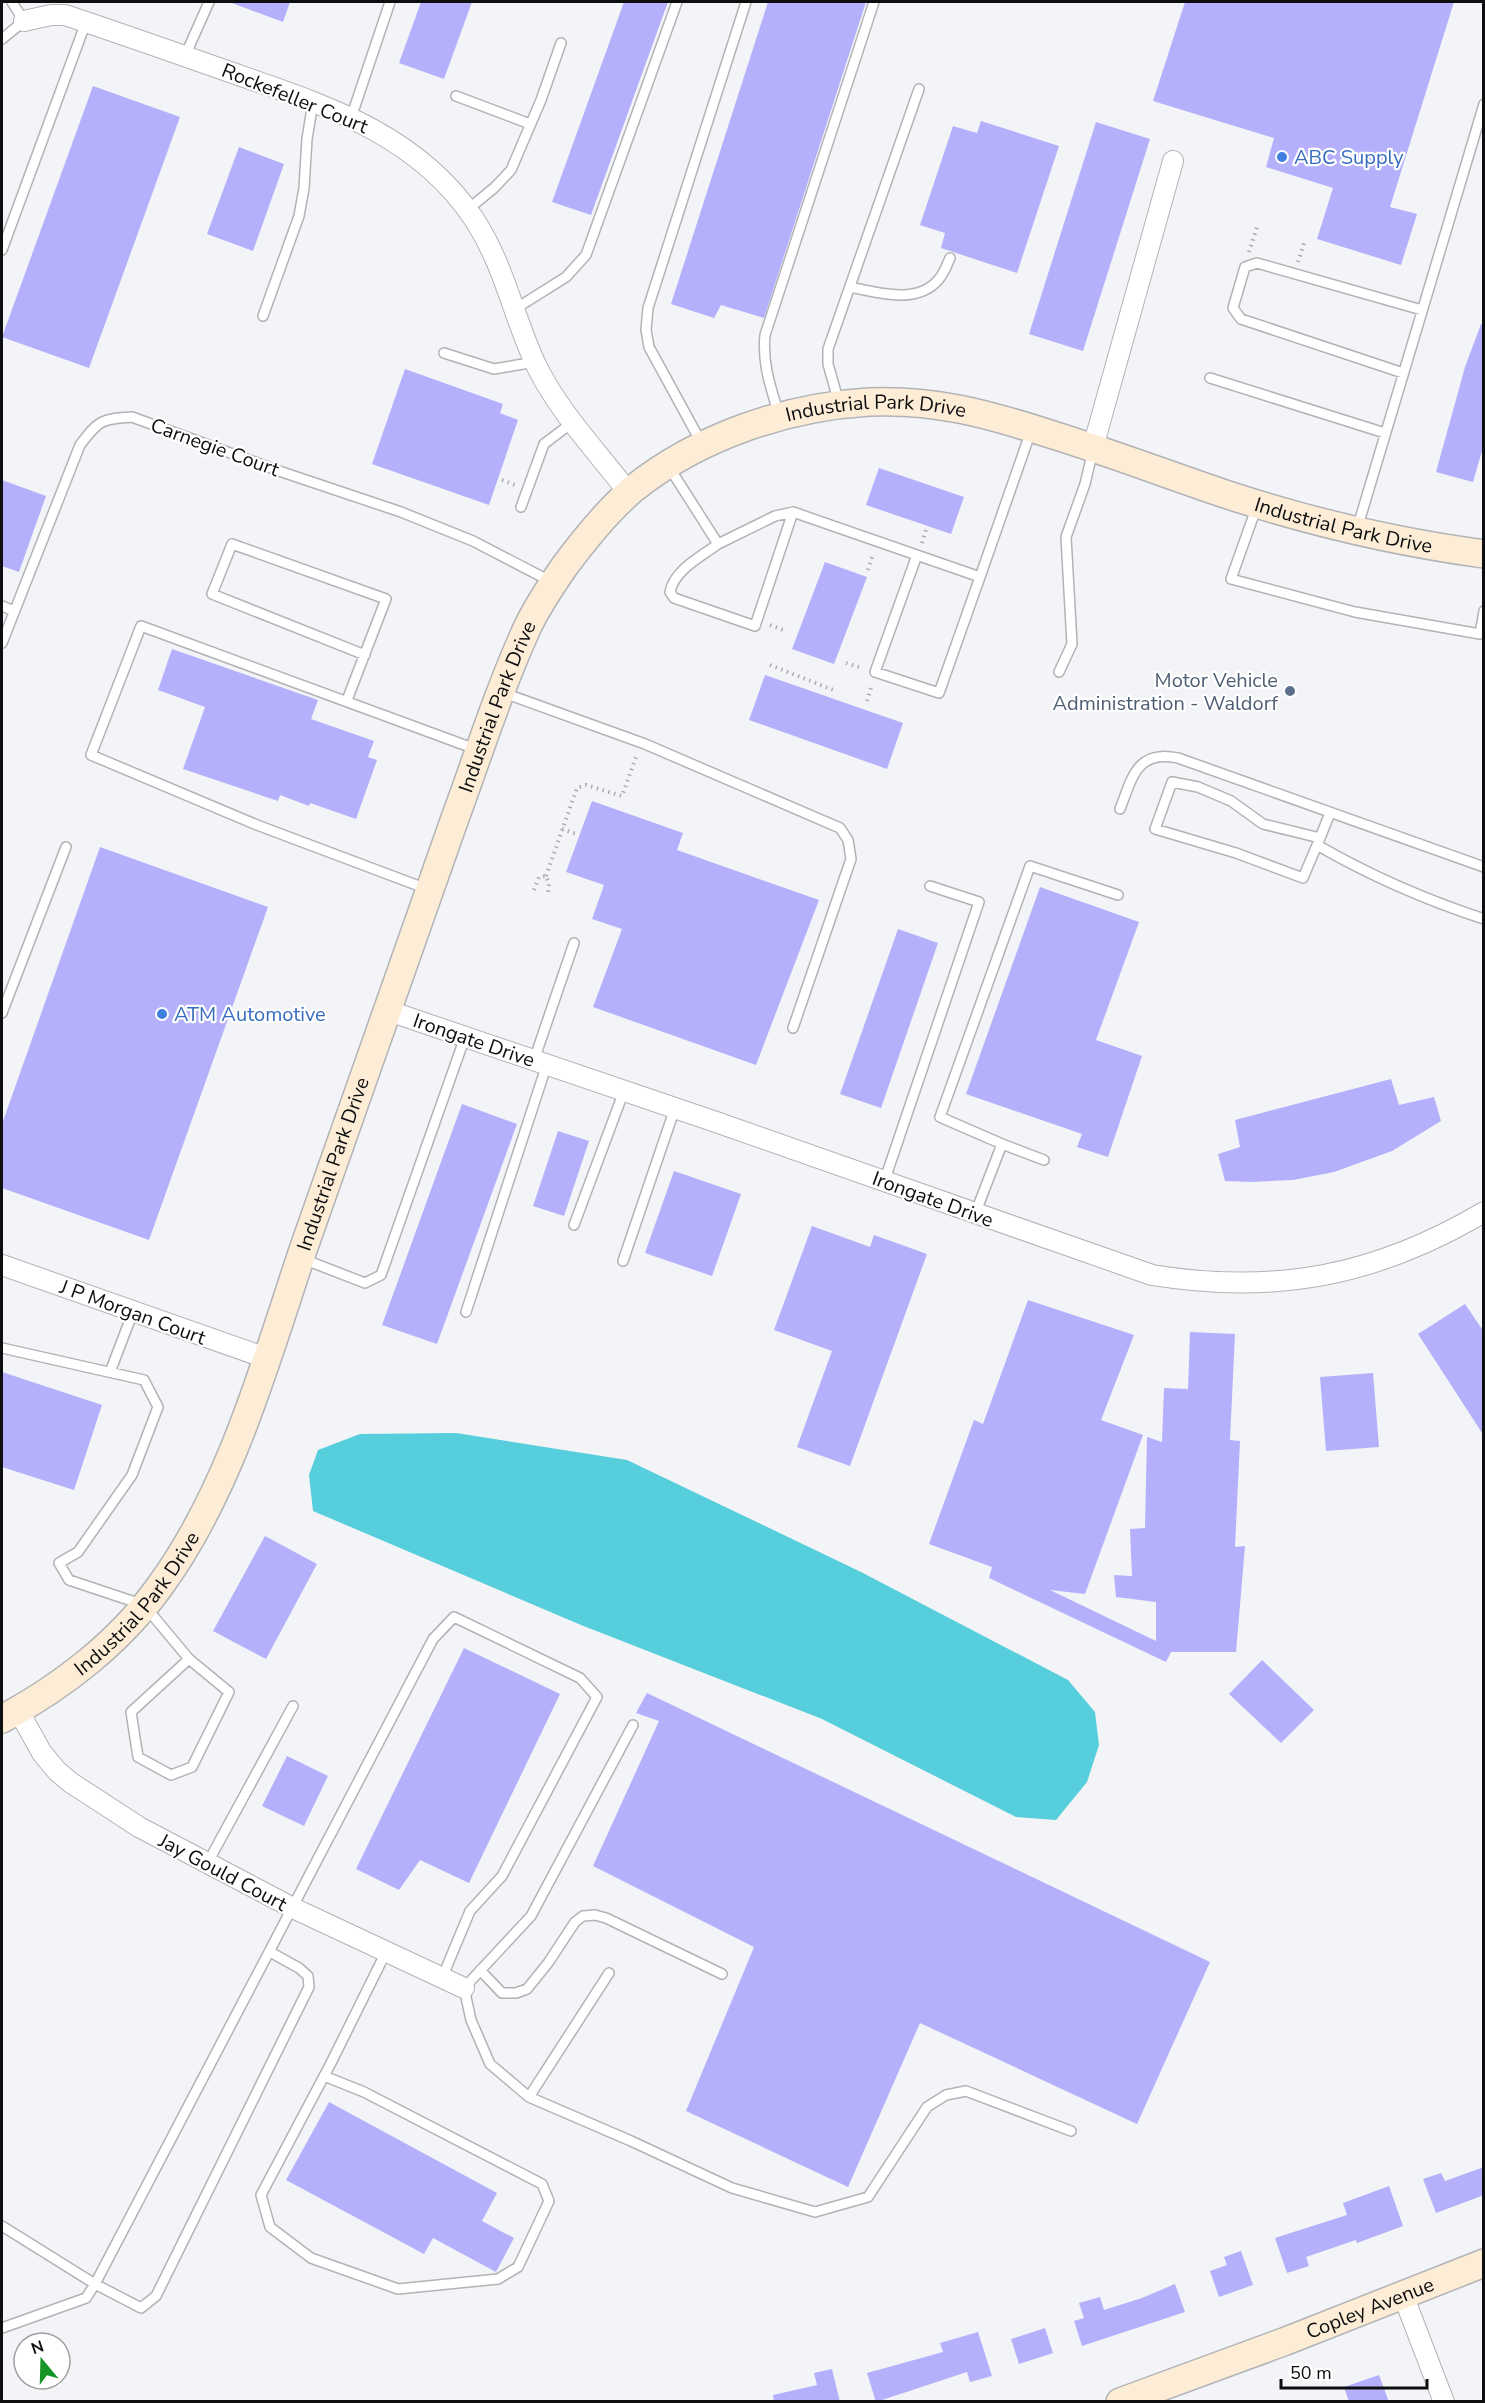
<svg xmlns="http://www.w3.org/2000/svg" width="1485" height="2403" viewBox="0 0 1485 2403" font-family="'Nunito Sans',sans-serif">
<rect width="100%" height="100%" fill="#f3f4f7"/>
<path fill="#56cedb" d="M456,1433L627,1460L861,1572L1068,1680L1095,1712L1099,1745L1087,1782L1056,1820L1016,1817L822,1719L581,1625L313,1511L309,1475L318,1450L360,1434Z"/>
<path fill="#b4b0fc" d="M233,2H290L283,22L232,3Z
M421,2H472L444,79L399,63Z
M624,2H668L591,215L552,202Z
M768,2H866L764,318L721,305L714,318L671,304Z
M1185,2H1454L1390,207L1417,214L1401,265L1317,239L1333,188L1266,167L1274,138L1153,101Z
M93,86L180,117L89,368L2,337Z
M981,121L1059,146L1017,273L941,248L945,233L920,225L953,126L977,133Z
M1096,122L1150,139L1083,351L1029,334Z
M239,147L284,164L253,251L207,234Z
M1481,324L1484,325V444L1473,482L1436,472L1465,367Z
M405,369L503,404L500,413L518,420L489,505L372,464Z
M879,468L964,497L951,534L866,505Z
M2,480L46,496L19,572L2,566Z
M825,562L867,577L834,664L792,649Z
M172,649L318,700L311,719L374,741L368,757L377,760L356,819L310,803L309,806L280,795L278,801L183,769L205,707L158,690Z
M765,675L903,723L887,769L749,720Z
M592,801L683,833L677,850L819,900L756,1065L593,1007L622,929L592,919L604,885L566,872Z
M100,847L268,907L149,1240L2,1188V1124Z
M1040,887L1139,922L1096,1040L1142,1056L1108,1157L1077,1147L1082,1134L966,1094Z
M898,929L938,943L881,1108L840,1094Z
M1391,1079L1399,1105L1434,1097L1441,1121L1392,1151L1334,1172L1293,1180L1252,1182L1225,1181L1218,1154L1240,1147L1235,1120Z
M462,1104L517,1124L437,1344L382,1325Z
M558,1131L589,1141L564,1216L533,1206Z
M674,1171L741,1194L712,1276L645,1253Z
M812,1226L870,1247L874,1235L927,1254L850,1466L797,1447L832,1351L774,1330Z
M1028,1300L1134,1335L1101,1420L1143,1435L1085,1594L1050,1590L1156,1641V1602L1116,1597L1114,1575L1132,1576L1130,1529L1145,1528L1147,1437L1162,1442L1164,1388L1188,1389L1190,1332L1235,1334L1230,1440L1240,1441L1235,1547L1245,1546L1236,1652H1171L1166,1662L989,1578L992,1567L929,1544L974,1420L983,1424Z
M1465,1304L1484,1332V1436L1418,1334Z
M2,1372L102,1405L74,1490L2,1467Z
M1373,1373L1379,1447L1326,1451L1320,1377Z
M265,1536L317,1564L266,1659L213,1631Z
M464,1648L560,1694L469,1883L420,1860L399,1890L356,1869Z
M1262,1660L1314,1710L1281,1743L1229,1694Z
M647,1693L1210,1962L1137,2124L920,2023L848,2187L686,2111L754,1947L593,1866L659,1721L636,1713Z
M287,1756L328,1776L304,1826L262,1806Z
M329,2102L497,2193L482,2221L514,2238L496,2272L433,2238L424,2254L286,2180Z
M1484,2167V2195L1436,2213L1423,2179L1441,2173L1445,2181Z
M1389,2186L1403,2226L1357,2243L1356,2240L1306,2257L1309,2266L1287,2273L1275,2238L1347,2215L1343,2203Z
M1241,2251L1253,2285L1219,2297L1210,2271L1227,2265L1224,2257Z
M1175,2284L1185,2312L1082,2346L1074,2321L1084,2318L1079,2303L1100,2297L1104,2310L1142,2298Z
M1045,2328L1053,2353L1019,2364L1011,2339Z
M978,2332L992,2376L970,2382L967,2372L876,2402L867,2373L943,2352L940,2343Z
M832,2369L840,2402H774L773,2395L817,2385L814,2373Z
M1379,2375L1389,2402H1349L1344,2387Z"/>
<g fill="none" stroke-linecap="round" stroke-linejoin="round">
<defs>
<path id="lane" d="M2,39L24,21L12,2
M185,56L209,2
M456,96L530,124
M351,118L390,2
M467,210L494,188L511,170L541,100L561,43
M2,250L86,22
M850,287C878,293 918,305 939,279C944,273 947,265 950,258
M515,309L566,277L586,255L677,2
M263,316L299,216L304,188L307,139L313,102
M444,353L494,369L535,362
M1403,373L1241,319L1233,308L1245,267L1257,263L1422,310
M1210,378L1385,433
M839,403L828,364V349L919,89
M779,415C771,388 762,364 765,335L874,2
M702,444L649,347L646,330L648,308L746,2
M669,467L718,544L775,516L793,512L980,577L1031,431
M1257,506L1231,579L1355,612L1480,634L1484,611
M521,507L544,444L573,422
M1357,529L1484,104
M718,544C702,556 674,570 670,592L674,598L755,626L793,512
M917,555L875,672L939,693L980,577
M2,606L14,611
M2,643L80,445C99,420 101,419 132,417L282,472L401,512L473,541L550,581
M1059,672L1072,644L1066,537L1085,484L1093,450
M504,693L645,744L840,828L848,840L851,859L793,1028
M347,700L386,599L232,544L212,594L365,655
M1120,809C1132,778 1137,749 1178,758L1484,867
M1320,838L1303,878L1236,853L1155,829L1172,782L1198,787L1231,801L1263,824L1320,838L1330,813
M1317,845C1369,875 1426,900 1484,919
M427,889L257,825L91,755L141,626L478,750
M2,1013L66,847
M534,1060L574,943
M1044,1160L1002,1144L940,1117L1030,866L1118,895
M884,1182L979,902L930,886
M975,1214L1002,1144
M574,1225L624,1091
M303,1259L365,1283L381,1275L465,1037
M623,1261L675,1108
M466,1312L547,1064
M2,1348L144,1380L158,1407L132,1475L78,1552L59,1563L69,1580L144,1605L189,1659L131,1712L138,1757L171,1775L192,1767L229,1692L189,1659
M110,1372L133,1312
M633,1725L531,1916L464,1988L471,2020L490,2064L529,2097L631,2141L732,2188L815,2212L868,2197L927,2107L946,2095L966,2091L1071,2131
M207,1864L293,1706
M480,1970L502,1993H516L527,1989L548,1963L575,1922L583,1916L595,1915L606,1918L722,1974
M324,2076L364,2092L542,2184L549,2201L518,2267L498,2279L398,2289L311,2258L270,2227L261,2195L331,2063L386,1952
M529,2097L609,1973
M2,2226L95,2284L433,1639L454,1617L580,1678L597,1697L502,1876L470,1911L442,1978
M2,2328L86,2298L95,2284L141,2308L156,2296L309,1987L308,1976L299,1968L270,1952"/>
<path id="street" d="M24,21L51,15H65C119,33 173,52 227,71C321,104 416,132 474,219C506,268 513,318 538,369C561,414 598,453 629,493
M1093,447L1173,161
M386,1010L716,1122L1152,1275C1275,1295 1376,1276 1484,1212
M2,1265L266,1358
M18,1710L42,1753L57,1771L70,1782L139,1827L293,1908L464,1988
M1403,2295L1444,2402"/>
<g id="secondary">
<path id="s1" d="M2,1719C62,1687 120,1642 160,1586C231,1489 266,1360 304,1247C353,1104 403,962 454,821C478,756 499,689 528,626C538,605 551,586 564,567C584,540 607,511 633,489C698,437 785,407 869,402C934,399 988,414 1050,434C1108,452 1166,474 1225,494C1310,522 1395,542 1484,554"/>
<path id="s2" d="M1120,2402L1286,2341L1484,2263"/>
</g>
</defs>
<use href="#lane" stroke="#b2b3b6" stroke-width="12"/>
<use href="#street" stroke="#b2b3b6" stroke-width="22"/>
<use href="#secondary" stroke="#b2b3b6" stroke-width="30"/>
<path stroke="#adaeb0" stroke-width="4" stroke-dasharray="1.5 4.5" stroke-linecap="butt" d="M1249,252L1257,227
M1298,262L1304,243
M502,480L515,485
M922,543L927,526
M868,570L873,554
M770,625L783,630
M846,663L862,668
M770,665L836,691
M867,701L872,684
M562,829L579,835
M546,876L577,788L586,785L622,796L636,757
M534,890L539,877L546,876L549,884L548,894"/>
<use href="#lane" stroke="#fff" stroke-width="9"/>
<use href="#street" stroke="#fff" stroke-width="20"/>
<use href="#secondary" stroke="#fdedd7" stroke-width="27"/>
</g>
<g fill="#3f7fe0" stroke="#fff" stroke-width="2">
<circle cx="1282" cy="157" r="6"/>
<circle cx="162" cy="1014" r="6"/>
</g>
<circle fill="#5c6f8a" stroke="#fff" stroke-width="2" cx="1290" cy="691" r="6"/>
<g text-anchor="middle" stroke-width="4.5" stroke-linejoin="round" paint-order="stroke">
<g font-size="20" fill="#0d0e0f" stroke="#fff">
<text transform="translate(295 98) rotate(22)" y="7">Rockefeller Court</text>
<text dy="7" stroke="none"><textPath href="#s1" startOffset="1674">Industrial Park Drive</textPath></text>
<text transform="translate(215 447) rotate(20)" y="7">Carnegie Court</text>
<text dy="7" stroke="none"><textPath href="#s1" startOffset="2160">Industrial Park Drive</textPath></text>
<text dy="7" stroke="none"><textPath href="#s1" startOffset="1152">Industrial Park Drive</textPath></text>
<text transform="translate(474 1040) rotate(19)" y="7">Irongate Drive</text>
<text dy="7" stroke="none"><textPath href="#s1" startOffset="666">Industrial Park Drive</textPath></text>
<text transform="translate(933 1199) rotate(20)" y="7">Irongate Drive</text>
<text transform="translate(133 1312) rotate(20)" y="7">J P Morgan Court</text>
<text dy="7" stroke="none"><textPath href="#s1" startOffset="180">Industrial Park Drive</textPath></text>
<text transform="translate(223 1872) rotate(28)" y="7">Jay Gould Court</text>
<text dy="7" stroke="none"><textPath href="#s2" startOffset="267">Copley Avenue</textPath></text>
</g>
<g font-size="20" fill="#366cbe" stroke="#fff" text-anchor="start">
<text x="1294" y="164">ABC Supply</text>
<text x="174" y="1021">ATM Automotive</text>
</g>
<g font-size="20" fill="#4e5e75" stroke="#fff" text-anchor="end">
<text x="1278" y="687">Motor Vehicle<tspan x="1278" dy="23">Administration - Waldorf</tspan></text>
</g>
</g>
<rect width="1485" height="2403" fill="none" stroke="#0d0e0f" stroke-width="6"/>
<g transform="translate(42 2361) rotate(341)"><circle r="28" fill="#ffffff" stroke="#9e9f9f" stroke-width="1.5"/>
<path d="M0-4.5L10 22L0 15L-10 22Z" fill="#169527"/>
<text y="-9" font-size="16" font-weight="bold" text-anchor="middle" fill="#0d0e0f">N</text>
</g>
<path d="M1281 2379v9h146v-9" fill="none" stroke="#0d0e0f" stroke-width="3"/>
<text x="1290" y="2379" font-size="18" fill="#0d0e0f" stroke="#ffffff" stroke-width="4.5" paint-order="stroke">50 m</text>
</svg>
